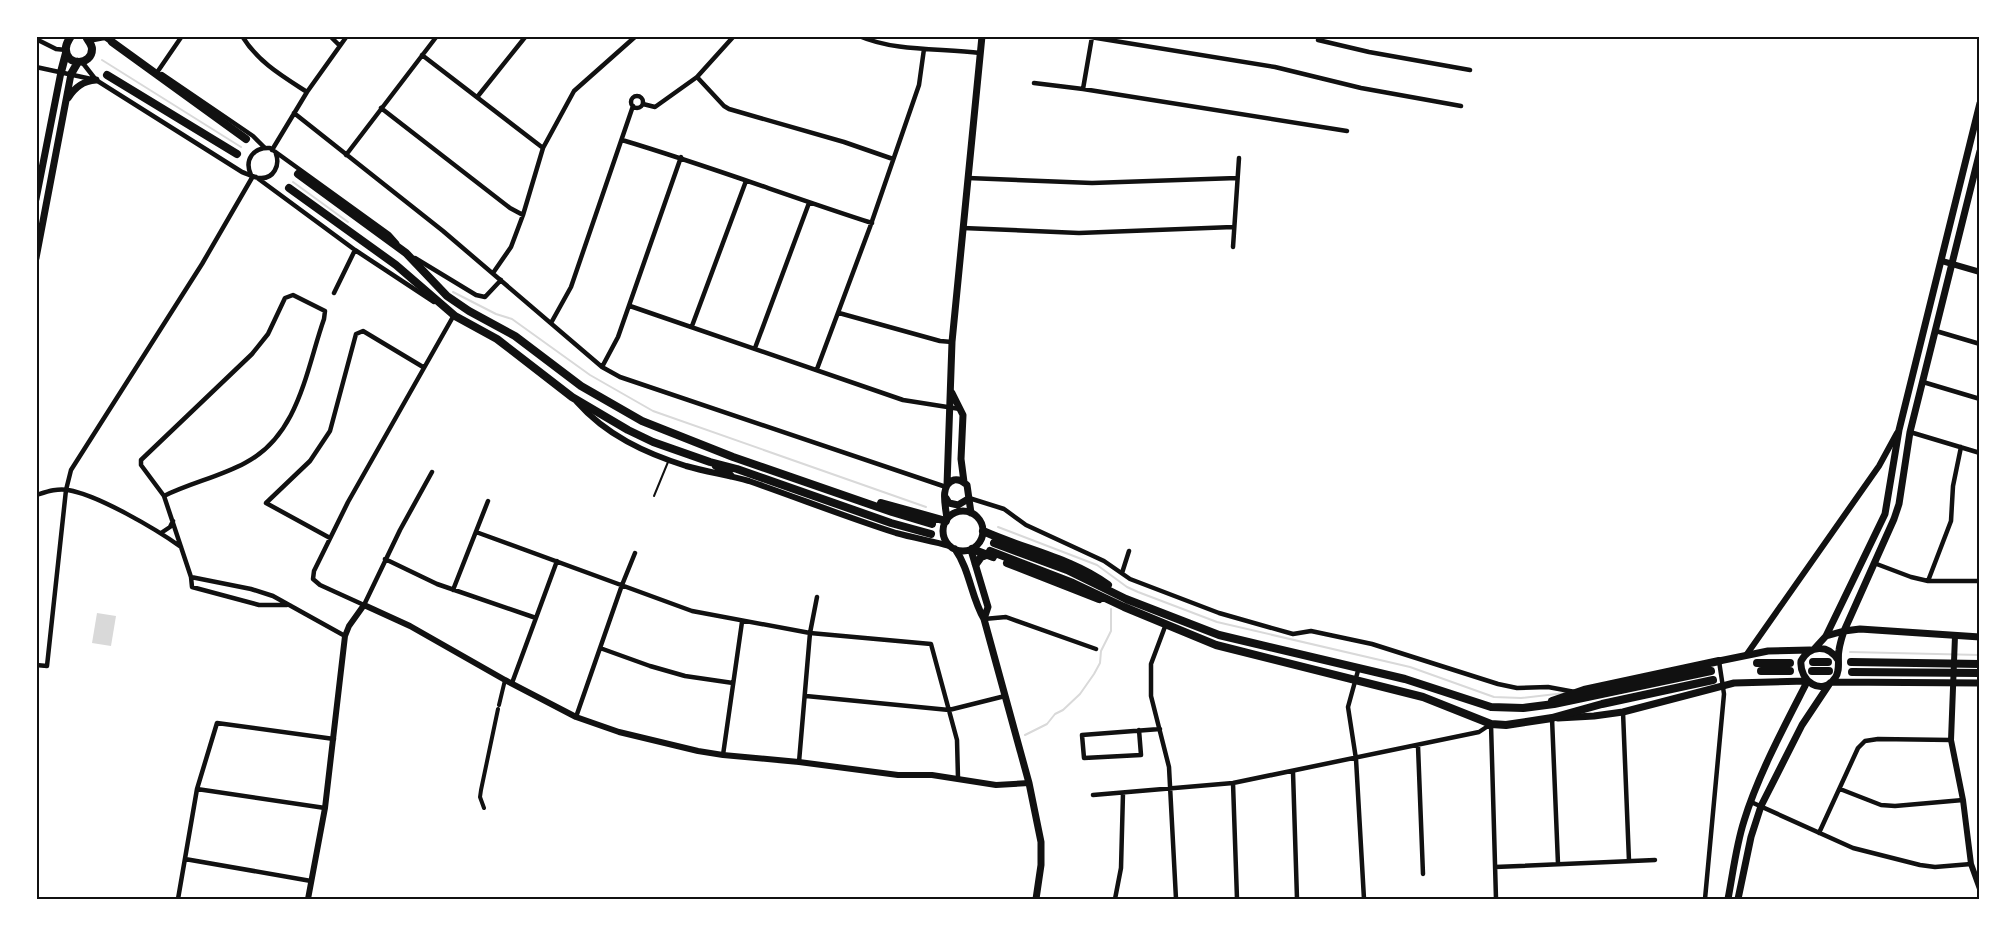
<svg xmlns="http://www.w3.org/2000/svg" width="2016" height="935" viewBox="0 0 2016 935" font-family="Bitter,serif">
<rect width="100%" height="100%" fill="#fff"/>
<path fill="#d9d9d9" d="M97,613L116,616L111,646L92,643Z"/>
<g fill="none" stroke-linecap="round" stroke-linejoin="round">
<path stroke="#d9d9d9" stroke-width="2" d="M102,60L241,147
M293,182L348,222
M453,292L496,314L512,319L590,375L653,411L926,507
M998,527L1097,565L1127,587L1138,592L1217,622L1410,667L1494,697L1521,698L1565,693
M1850,652L1980,655
M1025,735L1047,724L1055,714L1063,710L1080,694L1094,674L1100,663L1101,651L1111,631V609"/>
<path stroke="#111" stroke-width="2" d="M654,496L668,462"/>
<path stroke="#111" stroke-width="4" d="M499,705L505,680
M484,808L480,797L481,790L498,709"/>
<path stroke="#111" stroke-width="4.5" d="M102,36L112,43
M242,36C258,62 282,76 307,92
M330,36L339,45
M859,36C896,52 941,48 980,53
M1084,36L1275,67L1361,88L1461,106
M36,39L56,49L66,50
M1318,40L1369,52L1470,70
M88,41L104,38
M422,55L543,148
M82,62L96,80
M36,67L96,80L242,172C248,174 254,178 260,178C274,179 280,165 276,154
M158,71L182,36
M162,74L253,136L265,148
M697,77L724,106L729,109L844,142L893,159
M1034,83L1083,89L1347,131
M1083,89L1092,37
M478,96L526,36
M631 102a6 6 0 1 1 12 0a6 6 0 1 1-12 0Z
M643,104L655,107L697,77L734,36
M381,108L510,208L523,215
M294,113L443,231L602,367L620,377L946,487
M622,140C706,165 788,196 872,223
M272,150L307,92L347,36
M346,155L437,36
M251,175C244,160 253,147 270,148L389,234L397,243
M256,177L355,250L434,302
M968,178L1092,183L1237,178
M963,228L1079,233L1233,227
M1233,247L1239,158
M415,258L476,295L485,297L501,280
M493,273L511,247L523,215L543,148L574,91L636,36
M334,293L355,250
M630,306L903,400L960,409
M839,313L940,341L952,342
M551,323L571,287L633,106
M692,326L746,181
M1936,331L1980,344
M755,348L809,203
M602,367L618,337L681,157
M817,369L870,227L919,85L924,49
M1923,382L1980,399
M1910,432L1980,453
M432,472L400,530L364,605L320,585L313,579L314,571L348,502L454,315
M36,495C46,492 57,488 68,490C98,495 156,529 181,547
M164,496C190,483 219,477 245,463C299,435 306,370 324,319L325,311L293,295L285,298L268,334L252,354L141,460V465L164,496L191,577L192,587L259,605H287
M969,498L1004,509L1026,525L1104,561L1130,579L1219,613L1293,634L1311,631L1372,644L1498,684L1517,688L1548,687L1575,692
M476,532L692,611L810,633L931,644L957,740L958,778
M161,533L170,527L173,521
M330,538L266,503L310,461L330,431L356,334L363,331L423,367
M385,559L437,584L536,618
M1874,563L1911,577L1928,581H1980
M1122,573L1129,551
M191,577L251,589L273,596L345,636
M1928,581L1951,521L1953,486L1961,447
M453,590L488,501
M984,619L1006,617L1096,649
M1166,624L1151,664V696L1169,767L1176,899
M600,648L650,666L685,676L733,683
M36,665L47,666L66,490L71,470L202,264L253,176
M1359,667L1348,707L1356,759L1364,899
M512,683L557,561
M806,696L949,710L1005,696
M1623,712L1629,861
M576,717L622,585L635,553
M1552,718L1558,864
M1491,724L1496,899
M1139,730L1141,755L1084,758L1082,735L1160,729
M1418,746L1423,874
M723,755L742,622
M799,762L810,633L817,597
M1293,772L1297,899
M1233,783L1237,899
M197,789L325,808
M1840,789L1881,805L1895,806L1963,800
M1093,795L1233,783L1479,732L1491,724
M1751,802L1853,848L1920,865L1935,867L1971,864
M1819,833L1858,748L1865,741L1878,739L1951,740
M185,859L311,881
M1495,867L1655,860
M178,899L197,789L217,723L334,739
M1115,899L1121,868L1123,793
M1705,899L1724,694L1719,661"/>
<path stroke="#111" stroke-width="6" d="M1942,261L1980,272
M577,402C606,435 645,453 686,466C707,472 728,475 749,481C798,498 846,517 896,533C914,538 932,541 950,546
M1955,636L1951,740L1963,800L1971,864L1980,889
M1747,654L1879,466L1897,433
M308,899L325,808L345,636L349,626L364,605L410,626L505,680L576,717L619,732L698,751L723,755L799,762L898,775H932L996,785L1029,783"/>
<path stroke="#111" stroke-width="7" d="M68,98C75,87 83,81 96,80
M36,199L61,72
M36,258L71,74
M952,393L963,415L961,459L964,482
M947,485L952,342L982,36
M946,498L949,503L958,505L968,499
M943 531a20 20 0 1 1 40 0a20 20 0 1 1-40 0Z
M947,519C946,508 939,484 954,480C960,479 963,482 967,485L971,513
M955,549C970,570 971,597 984,619L1029,783L1041,842V865L1036,899
M971,550L988,607L984,619
M1826,636L1844,631L1860,629L1980,637
M1815,648L1826,636L1885,514L1899,430L1980,103
M1838,660C1828,644 1810,645 1801,661C1799,681 1822,697 1835,678C1841,670 1837,659 1839,650C1840,643 1842,637 1844,631L1894,519L1899,504L1910,432L1980,151
M1719,661L1768,651L1810,650
M1832,682L1980,683
M1558,718L1594,716L1623,712L1734,683L1806,681
M1728,899C1733,873 1736,846 1744,821C1758,775 1785,725 1807,682
M1738,899L1751,837L1761,806L1802,725L1830,683"/>
<path stroke="#111" stroke-width="8" d="M71,36C69,40 65,44 66,50C66,66 92,66 92,49C92,44 87,40 86,36
M112,42L246,139
M61,72L66,53
M71,74L78,62
M107,75L237,154
M298,174L406,253L447,296L469,311L515,336L581,386L642,421L733,457L892,512L932,524
M289,188L396,265L455,316L497,339L572,397L628,430L653,442L710,462L737,469L891,523L931,534
M716,466L730,475
M881,503L946,521
M983,531C1025,550 1071,558 1108,585
M994,543L1067,570L1126,599L1219,635L1405,679L1491,707L1523,708L1554,704L1711,671
M972,549L993,557
M990,551L1073,583L1124,607L1216,645L1423,697L1491,724L1506,725L1552,718L1602,704L1713,680
M1007,563L1099,599
M976,564L981,557L986,555
M1813,662H1828
M1851,662L1980,664
M1757,663H1790
M1761,671H1790
M1812,671H1829
M1852,672L1980,673
M1552,701L1584,690L1719,661"/>
</g>
<rect width="2016" height="935" fill="none" stroke="#ffffff" stroke-width="75"/>
<rect x="38" y="38" width="1940" height="860" fill="none" stroke="#111" stroke-width="2"/>
</svg>
